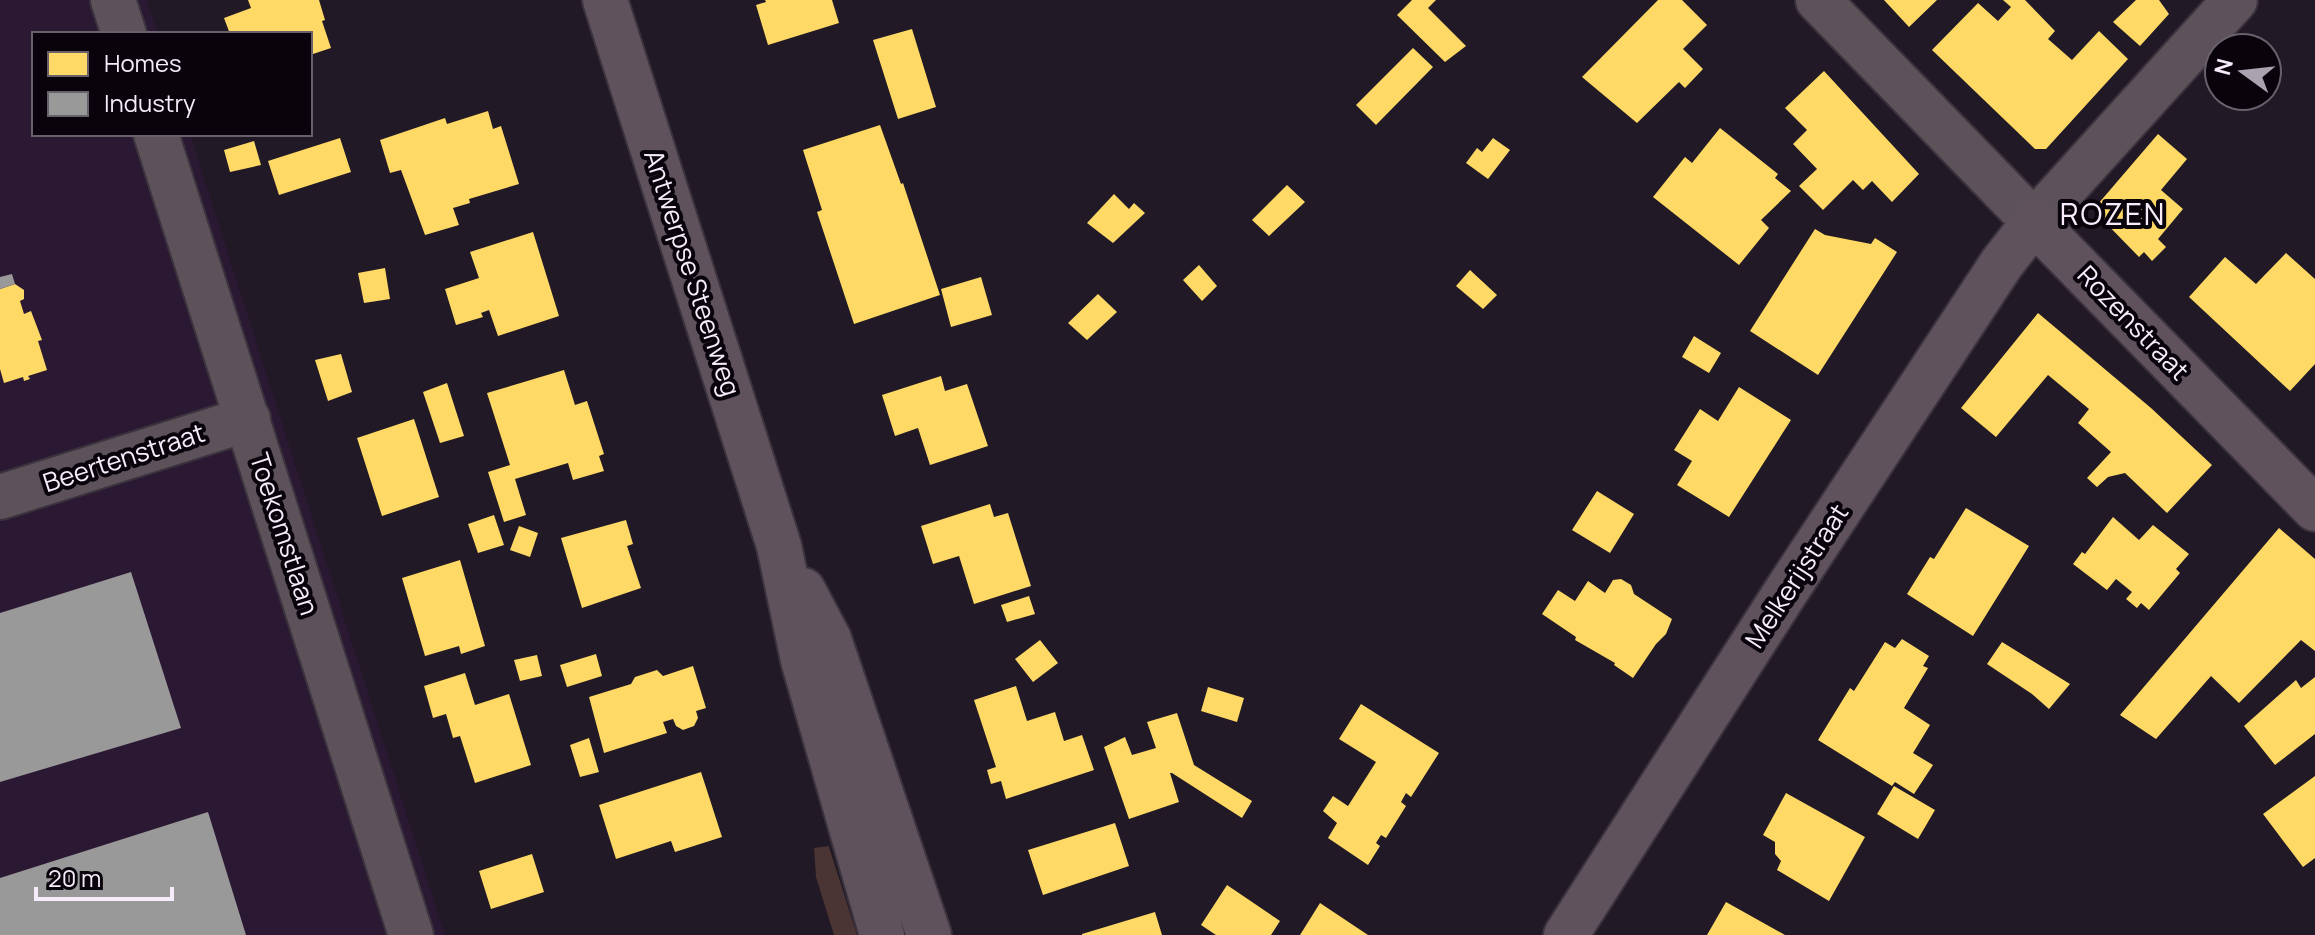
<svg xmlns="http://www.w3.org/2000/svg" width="2315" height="935" viewBox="0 0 2315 935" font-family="Manrope,sans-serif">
<rect width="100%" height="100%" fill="#211925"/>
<path fill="#2b1933" d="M0,0H147L158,34H34V134H190L445,935H0Z"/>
<path fill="#4b3434" d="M829,846V847L857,935H834L816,877L814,848Z"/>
<path fill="#ffd966" d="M248,0H319L325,20L322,21L331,48L310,55V34H230L224,18L251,8Z
M765,0H832L839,23L768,45L756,5L766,2Z
M1412,0H1436L1428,8L1466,46L1445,62L1397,15Z
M1658,0H1682L1707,25L1683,49L1703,69L1685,88L1679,82L1637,123L1582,77Z
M1884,0H1937L1909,27Z
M2003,0H2025L2055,31L2048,39L2072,60L2099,31L2128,59L2046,149H2035L1932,50L1978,3L1998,21L2011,7Z
M2136,0H2159L2169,14L2140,46L2113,22Z
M912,29L936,107L898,119L873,40Z
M1413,48L1433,67L1376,125L1356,105Z
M1824,71L1919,174L1892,202L1872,181L1863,190L1853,180L1823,210L1799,186L1817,169L1793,144L1807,130L1785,108Z
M488,111L493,129L501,126L519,184L469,199L470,203L453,208L459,225L425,235L401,170L390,173L380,140L445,118L447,124Z
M880,125L901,184L903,183L940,295L854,324L817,212L822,210L803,150Z
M1720,128L1778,174L1775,178L1791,191L1761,220L1769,228L1739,265L1653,197L1685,157L1692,163Z
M2158,134L2187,159L2161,190L2183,209L2158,239L2166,247L2152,261L2144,252L2139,257L2098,215V204Z
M340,138L351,172L279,195L268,161Z
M1493,138L1510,150L1488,179L1466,163L1477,148L1482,152Z
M254,141L261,165L230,172L224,150Z
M1287,185L1305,202L1269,236L1252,220Z
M1114,194L1129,209L1134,203L1145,213L1113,243L1087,223Z
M1815,229L1825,235L1871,244L1875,238L1897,252L1818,375L1750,331Z
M533,232L559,316L498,336L489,310L481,313L483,317L456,325L445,289L479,278L470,252Z
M2286,253L2315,279V364L2290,391L2189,297L2225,257L2256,284Z
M1199,265L1217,286L1202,301L1183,280Z
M385,268L390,299L364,303L358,273Z
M1470,270L1497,295L1483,309L1456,286Z
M981,277L992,315L951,327L941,289Z
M15,284L24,290V299L20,301L24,314L31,311L42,340L38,341L47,370L28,376L30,379L24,381L23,377L4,383L0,369V289Z
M1098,294L1117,312L1087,340L1068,323Z
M2038,313L2151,408L2212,465L2167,513L2125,473L2108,477L2097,487L2087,478L2111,452L2078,423L2089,409L2048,375L1996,437L1961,408Z
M1694,336L1721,353L1709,373L1682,357Z
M341,354L352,392L328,401L315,360Z
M564,370L575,405L587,401L604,454L599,456L604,471L573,480L568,463L515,479L526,515L504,522L488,472L510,465L487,393Z
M941,376L945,391L967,384L988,446L930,465L918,428L895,436L882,395Z
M447,383L464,436L440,443L423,392Z
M1739,387L1791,420L1729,517L1677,485L1692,461L1674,450L1700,409L1718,421Z
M414,419L439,497L382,516L357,438Z
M1597,491L1634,514L1610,553L1572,530Z
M990,504L994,517L1008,513L1031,586L974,604L959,556L933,564L921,526Z
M1966,508L2029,546L1973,636L1907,594L1930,557L1934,559Z
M494,515L504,545L478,553L468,524Z
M2113,517L2139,540L2153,525L2189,554L2176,569L2180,573L2149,610L2141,603L2137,608L2126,599L2132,592L2116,579L2107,590L2073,564L2082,552L2085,554Z
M626,520L633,544L627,546L641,588L582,608L561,538Z
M519,526L538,533L530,557L510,550Z
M2279,528L2315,559V651L2301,640L2239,703L2211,676L2156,739L2120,715Z
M460,560L485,646L461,654L459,646L425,656L402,578Z
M1621,579L1631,585L1634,594L1672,619L1666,634L1656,644L1633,678L1614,665L1615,663L1575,640L1576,637L1542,614L1558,590L1575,601L1588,581L1605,593L1613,580Z
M1029,596L1035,614L1007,622L1001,605Z
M1902,639L1929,656L1923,666L1928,668L1904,708L1930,725L1913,753L1933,765L1914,794L1895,782L1892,786L1818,740L1850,688L1854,691L1885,642L1895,648Z
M1040,640L1058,663L1033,682L1015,659Z
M2002,642L2070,684L2049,709L2032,694L1987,664Z
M596,654L602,676L567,687L560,665Z
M537,655L542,676L520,681L514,660Z
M693,666L706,708L696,711L698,718L694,726L683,730L676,726L673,719L663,722L667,733L604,753L589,697L631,684L635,677L657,670L663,676Z
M465,673L475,705L509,694L531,765L475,783L460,736L453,738L446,714L433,718L424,686Z
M2315,677V734L2275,765L2244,726L2296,680L2301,688Z
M1016,686L1027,721L1055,712L1064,741L1082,735L1094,770L1006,799L1001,781L991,784L987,770L996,767L974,700Z
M1208,687L1244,698L1237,722L1201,711Z
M1361,704L1439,753L1411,797L1406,793L1401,802L1406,806L1386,838L1381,835L1376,843L1380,846L1368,865L1328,838L1337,823L1323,811L1333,796L1348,806L1376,762L1339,739Z
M1177,713L1194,765L1252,801L1242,818L1172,773H1170L1179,802L1129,819L1104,747L1125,737L1132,755L1156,748L1147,722Z
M589,738L599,772L580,777L570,745Z
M701,772L722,837L675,852L671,841L616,859L599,805Z
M2315,776V858L2303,867L2263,814Z
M1894,786L1935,810L1918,839L1877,814Z
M1786,793L1865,837L1829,901L1777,870L1781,861L1775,854V842L1763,835Z
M1115,823L1129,866L1043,895L1028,850Z
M532,854L544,892L491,909L479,871Z
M1227,885L1280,921L1271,935H1216L1201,925Z
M1726,902L1785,935H1707Z
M1320,903L1368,935H1300Z
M1155,912L1162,935H1082V934Z"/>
<path fill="#999" d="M12,274L15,284L0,289V277Z
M131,572L181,728L0,782V613Z
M208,812L246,935H0V878Z"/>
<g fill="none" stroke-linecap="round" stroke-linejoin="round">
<defs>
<path id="minor" d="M113,0L124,34
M1818,0L2034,222L2235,0
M156,134L411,935
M0,497L248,419"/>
<path id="major" d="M605,0L779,546L803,660L882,935
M803,590L829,639L929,935
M1566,935L1785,593L2002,263L2034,222L2315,509"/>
</defs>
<use href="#minor" stroke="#3a333e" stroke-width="48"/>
<use href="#major" stroke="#3a333e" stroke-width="48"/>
<use href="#minor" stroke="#5d5259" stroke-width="44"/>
<use href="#major" stroke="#60525c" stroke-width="44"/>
</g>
<g text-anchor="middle" stroke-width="8" stroke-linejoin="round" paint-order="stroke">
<g font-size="26" fill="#f6ecfb" stroke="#09040c">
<text transform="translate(692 273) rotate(72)" y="9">Antwerpse Steenweg</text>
<text transform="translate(2133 323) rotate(46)" y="9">Rozenstraat</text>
<text transform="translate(124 458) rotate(-18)" y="9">Beertenstraat</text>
<text transform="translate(284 534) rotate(72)" y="9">Toekomstlaan</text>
<text transform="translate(1797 576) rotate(-57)" y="9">Melkerijstraat</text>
</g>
<g font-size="30" letter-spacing="2" fill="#f6ecfb" stroke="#09040c">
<text x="2113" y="225">ROZEN</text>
</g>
</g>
<rect x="32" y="32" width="280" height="104" fill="#09040c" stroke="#68616c" stroke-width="2"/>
<rect x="48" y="52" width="40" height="24" fill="#ffd966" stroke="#68616c" stroke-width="2"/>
<text x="104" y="72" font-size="24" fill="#f6ecfb">Homes</text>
<rect x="48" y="92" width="40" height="24" fill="#999999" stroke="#68616c" stroke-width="2"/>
<text x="104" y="112" font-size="24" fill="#f6ecfb">Industry</text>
<g transform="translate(2243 72) rotate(285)"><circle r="38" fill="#09040c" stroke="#68616c" stroke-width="2"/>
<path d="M0-6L14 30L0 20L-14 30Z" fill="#aba2b0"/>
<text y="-12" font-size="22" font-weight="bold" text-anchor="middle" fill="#f6ecfb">N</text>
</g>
<path d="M36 887v12h136v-12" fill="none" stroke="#f6ecfb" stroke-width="4"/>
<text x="48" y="887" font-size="24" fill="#f6ecfb" stroke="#09040c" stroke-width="6" paint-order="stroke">20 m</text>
</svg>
